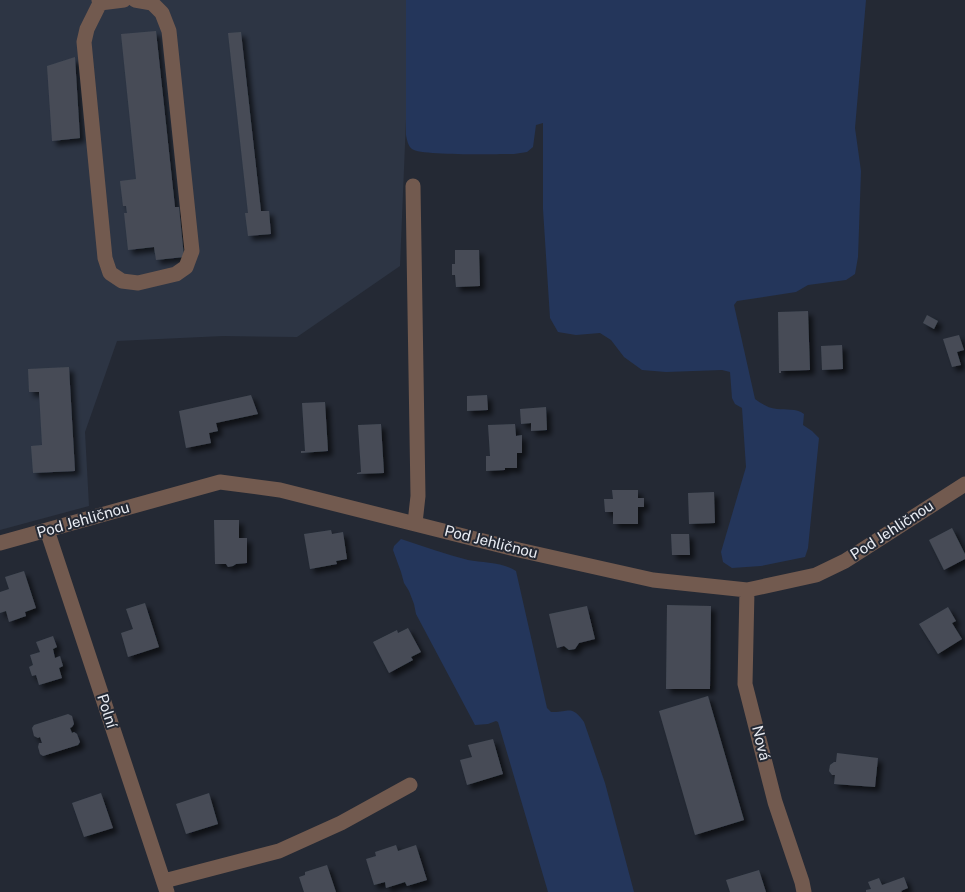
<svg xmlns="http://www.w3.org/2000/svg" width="965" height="892" viewBox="0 0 965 892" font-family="'Public Sans',sans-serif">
<defs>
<filter id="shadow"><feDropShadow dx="4.5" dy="4.5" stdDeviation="2.5" flood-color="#0009"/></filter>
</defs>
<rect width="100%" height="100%" fill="#242934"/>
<path fill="#2d3544" d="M0,0H406V120L400,266L297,337L223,336L117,341L85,432L89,506L0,530Z"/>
<path fill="#24365b" d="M406,0H866L855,128L861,171L858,257L855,274L846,280L808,285L796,292L737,301L734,305L755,399C762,404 768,408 777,409C786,410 796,408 804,414L803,425L812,431L819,438L808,548L805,557L761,566L732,568L723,562L721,552L746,467L742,408L735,404L732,398L730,372L722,370L666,372L642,370L624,357L611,340L600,333L576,335L558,332L550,318L543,209V123L536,125L533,147L527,152L514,154C498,154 421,156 412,149C408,146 407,140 406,135Z
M401,539C423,546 445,554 468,560C483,563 503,562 516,571L547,708L551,712C569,713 571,704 584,722L605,783L634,892H548L498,722L496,721L488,724L475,725L416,614L414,604L409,591L404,583L401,572L393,550L394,546Z"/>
<path fill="#464c57" filter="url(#shadow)" d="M156,31L175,207H179L184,257L156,260L154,247L128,250L124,213H127L126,206H123L120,181L136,179L121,34Z
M241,32L261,211H269L271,234L248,236L245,213H248L228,33Z
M75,57L80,138L52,141L47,66Z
M455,250H479L480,286L456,287L455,275H452V264H455Z
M808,311L810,370L781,371V373H779L778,312Z
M927,315L938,321L934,329L923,323Z
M959,335L964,350L957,352L961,365L952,367L943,339Z
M842,345L843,369L822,370L821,346Z
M69,367L75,471L33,473L31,446L42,445L39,392H29L28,369Z
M251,395L258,414L216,423L218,431L209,433L211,443L186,448L179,411Z
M487,395L488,410L467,411V396Z
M325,402L328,451L301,453V451H305L302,403Z
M546,407L547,430L531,431V423L521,424L520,409Z
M381,424L384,473L357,474V473L361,472L358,425Z
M515,424L516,436L522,435V453H517V468H505V470L486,471V456H490L488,425Z
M612,490H638V498H644V507H638V524H613V512H605L604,499H613Z
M714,492L715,523L689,524L688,493Z
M214,520H239V538H247V563L236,564L233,566L228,567L226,564H215Z
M952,528L965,554V559L944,570L929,540Z
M331,530L332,534L343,532L347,559L336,561L337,564L310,569L304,534Z
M671,534H689L690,555H672Z
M24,571L36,608L25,612L26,616L9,622L6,611L0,613V592L9,589L5,577Z
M145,603L159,647L128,657L121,633L133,629L126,609Z
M667,605L711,606L710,689H666Z
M587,606L595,639L579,643L575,649L569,650L564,646L557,648L549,614Z
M948,607L956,621L952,623L962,639L938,654L919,624Z
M408,628L421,652L411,657L413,660L389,673L373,642L397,630L398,633Z
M53,636L57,647L53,649L55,658L60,656L63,666L59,668L62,678L39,685L36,675L32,676L29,667L33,665L30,655L40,652L36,642Z
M708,696L744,820L695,835L659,711Z
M68,714L72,716L74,724L72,727L70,728L72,733L74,732L77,734L80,742L78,745L43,756L40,754L38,747L39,743H42L40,737L38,738L34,736L32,728L34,725Z
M493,739L503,774L467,785L460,760L472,757L468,745Z
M837,753L878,758L875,787L834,784L835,775H832L829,771L830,765L834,762H836Z
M101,793L113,828L84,837L72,803Z
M209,793L218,824L186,834L176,804Z
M396,845L398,851L416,845L427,880L407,886L405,882L386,888L385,882L374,885L366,859L376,856L375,852Z
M327,865L336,892H304L299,877L305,875V872Z
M759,870L766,892H730L726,880Z
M904,877L908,888L901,891L902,892H866V890L871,889L868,882L879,878L882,885Z"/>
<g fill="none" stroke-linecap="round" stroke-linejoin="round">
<path stroke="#725a4f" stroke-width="15" d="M99,0L100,3L87,29L84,42L105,258L110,273L122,281L138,283L176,274L186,267L192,251L169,31L162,13L152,3L135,0
M100,3L124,0
M413,186L418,496L415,523
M47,530L167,892
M0,543L220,482L280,490L519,550L653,580L747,590L816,575L845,561L965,484
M747,590L745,684L775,802L802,882L804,892
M164,881L279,851L341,823L410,785"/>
</g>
<g text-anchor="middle" stroke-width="4" stroke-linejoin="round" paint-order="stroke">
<g font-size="15" fill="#e9ecf3" stroke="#242934">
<text transform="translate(83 520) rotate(-16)" y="5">Pod Jehličnou</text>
<text transform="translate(892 530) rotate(-33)" y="5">Pod Jehličnou</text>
<text transform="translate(491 542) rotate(14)" y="5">Pod Jehličnou</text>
<text transform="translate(107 711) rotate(72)" y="5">Polní</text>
<text transform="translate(761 743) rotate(76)" y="5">Nová</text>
</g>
</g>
</svg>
